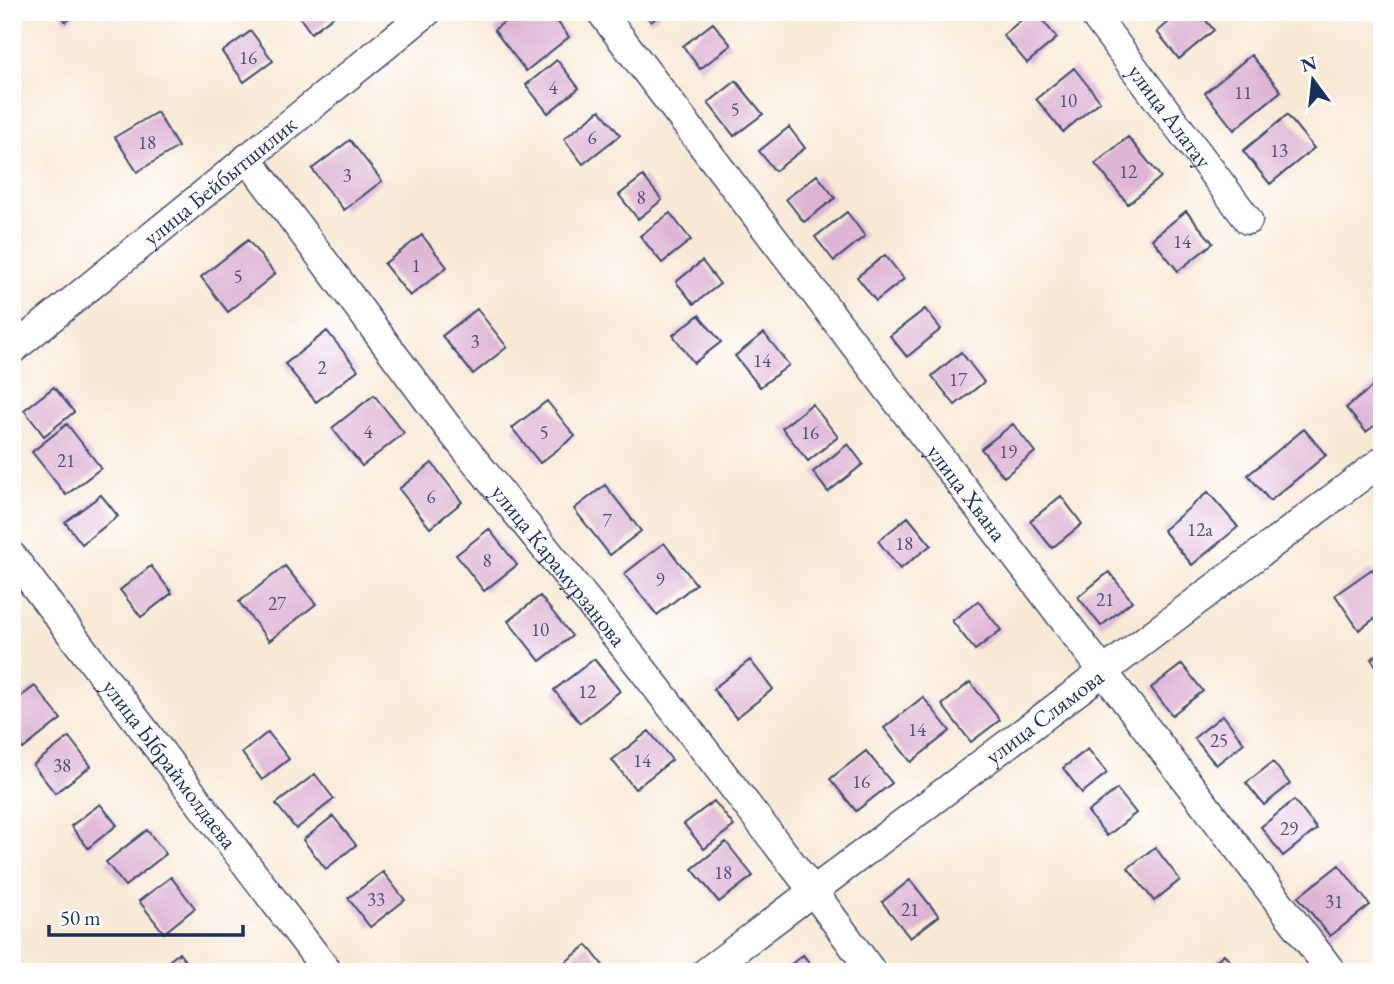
<svg xmlns="http://www.w3.org/2000/svg" width="1394" height="984" viewBox="0 0 1394 984" font-family="'EB Garamond',serif">
<rect width="100%" height="100%" fill="#fff"/>
<filter id="ink" filterUnits="userSpaceOnUse"><feTurbulence type="fractalNoise" baseFrequency=".0143" numOctaves="2"/><feDisplacementMap in="SourceGraphic" scale="14" xChannelSelector="R" yChannelSelector="G"/><feConvolveMatrix kernelMatrix="1 2 1 2 8 2 1 2 1" color-interpolation-filters="sRGB"/></filter>
<filter id="wash" filterUnits="userSpaceOnUse"><feTurbulence type="fractalNoise" baseFrequency=".00686" numOctaves="4" result="noise"/><feDisplacementMap in="SourceGraphic" scale="28" xChannelSelector="R" yChannelSelector="G"/><feGaussianBlur stdDeviation="1.57" result="paint"/><feColorMatrix in="noise" values="0 0 0 0 0 0 0 0 0 0 0 0 0 0 0 0 0 1.4 0 .05"/><feComposite in="paint" operator="in"/></filter>
<g filter="url(#wash)">
<rect width="100%" height="100%" fill="#f8e9d5"/>
<g id="blocks">
<path fill="#deb5d4" d="M59,12H79L66,22Z
M296,12H339L311,33Z
M517,12H550L569,37L526,71L494,30Z
M643,12H663L651,22Z
M1031,12H1036L1057,38L1027,63L1003,35Z
M1181,12H1199L1214,30L1179,59L1157,32Z
M713,23L731,45L700,69L683,46Z
M251,31L273,61L244,82L222,52Z
M1251,55L1281,91L1234,130L1205,93Z
M557,60L579,88L548,113L526,85Z
M1074,68L1100,101L1063,132L1036,99Z
M736,81L763,114L734,136L708,103Z
M600,110L620,135L583,164L564,139Z
M157,112L178,147L137,172L115,137Z
M1287,115L1314,148L1270,184L1243,151Z
M789,127L805,148L775,171L759,151Z
M1128,137L1161,177L1128,204L1095,164Z
M350,140L382,181L344,210L312,169Z
M817,175L835,198L804,222L786,199Z
M643,176L662,200L638,219L619,195Z
M1186,211L1213,243L1178,271L1152,239Z
M847,212L865,236L834,261L815,237Z
M670,213L691,240L662,263L640,236Z
M422,235L447,267L410,296L384,264Z
M248,240L275,274L228,312L201,277Z
M885,255L904,279L876,301L857,277Z
M702,261L720,284L694,304L676,282Z
M477,309L507,347L473,374L442,336Z
M925,309L941,329L907,357L890,336Z
M699,315L721,342L694,363L673,335Z
M327,331L358,370L316,402L285,364Z
M764,333L789,365L760,387L735,356Z
M961,352L984,382L955,405L932,376Z
M1382,379V420L1366,432L1346,408Z
M54,387L74,412L44,436L24,410Z
M374,395L404,433L362,466L332,428Z
M547,401L575,436L540,463L512,428Z
M812,404L838,437L808,461L782,428Z
M67,424L101,468L66,495L32,452Z
M1013,424L1035,452L1004,477L981,449Z
M1304,429L1326,455L1270,501L1248,475Z
M848,444L863,464L828,492L813,472Z
M432,463L462,502L430,528L399,489Z
M605,485L641,531L610,555L574,509Z
M1208,492L1238,527L1192,565L1163,530Z
M101,495L118,516L82,544L65,522Z
M1061,496L1082,524L1052,548L1030,521Z
M908,517L931,545L900,569L878,541Z
M489,529L517,565L484,591L456,555Z
M664,543L696,584L657,615L624,574Z
M151,566L172,593L141,617L120,590Z
M285,566L316,604L269,641L239,602Z
M1372,569L1382,582V613L1359,630L1335,595Z
M1109,572L1132,601L1101,626L1078,597Z
M540,596L572,636L540,661L508,621Z
M978,601L1001,630L975,650L952,621Z
M1382,651V674L1371,659Z
M594,659L620,691L580,723L554,690Z
M750,660L773,689L736,718L713,689Z
M1182,664L1203,691L1172,715L1151,688Z
M970,682L1000,720L971,742L942,705Z
M35,686L61,719L23,749L12,735V703Z
M923,697L950,731L911,762L884,728Z
M1223,715L1244,743L1216,765L1194,738Z
M649,731L672,760L635,789L612,760Z
M268,732L289,759L262,780L242,753Z
M69,737L91,766L55,793L33,765Z
M1088,749L1107,773L1082,793L1063,768Z
M866,751L892,783L856,811L830,779Z
M1273,762L1290,784L1264,805L1246,783Z
M315,774L334,799L296,829L276,804Z
M1117,789L1136,813L1107,836L1088,812Z
M1294,800L1317,829L1283,856L1261,827Z
M714,801L734,826L704,849L684,824Z
M100,804L117,825L88,848L71,826Z
M333,816L356,845L326,869L303,840Z
M147,830L166,854L125,886L106,862Z
M726,842L753,876L719,902L692,869Z
M1155,847L1180,880L1154,901L1128,868Z
M1339,865L1370,905L1330,936L1298,897Z
M383,872L405,900L370,927L348,898Z
M171,877L195,908L164,933L139,901Z
M910,880L939,916L910,938L882,902Z
M587,945L608,972H562L558,968Z
M179,953L194,972H163L160,968Z
M1224,954L1239,972H1202Z
M803,955L817,972H781Z"/>
</g>
</g>
<g filter="url(#ink)">
<use href="#blocks" fill-opacity="0" stroke="#3c4b70" stroke-width="2"/>
<g fill="none" stroke-linecap="round" stroke-linejoin="round">
<defs>
<g id="street">
<path id="s1" d="M601,12L1332,972"/>
<path id="s2" d="M1092,12L1248,220"/>
<path id="s3" d="M247,158L447,426L643,670L813,891L872,972"/>
<path id="s4" d="M12,350L427,12"/>
<path id="s5" d="M12,556L328,972"/>
<path id="s6" d="M706,972L1382,461"/>
</g>
</defs>
<use href="#street" stroke="#3c4b70" stroke-width="31"/>
<use href="#street" stroke="#fff" stroke-width="28"/>
</g>
</g>
<g text-anchor="middle" stroke-width="6" stroke-linejoin="round" paint-order="stroke">
<g font-size="19" fill="#4c507c">
<text x="248" y="64">16</text>
<text x="553" y="94">4</text>
<text x="1243" y="99">11</text>
<text x="1068" y="107">10</text>
<text x="735" y="116">5</text>
<text x="592" y="144">6</text>
<text x="147" y="149">18</text>
<text x="1279" y="157">13</text>
<text x="1128" y="178">12</text>
<text x="347" y="182">3</text>
<text x="641" y="204">8</text>
<text x="1182" y="248">14</text>
<text x="416" y="272">1</text>
<text x="238" y="283">5</text>
<text x="475" y="348">3</text>
<text x="762" y="367">14</text>
<text x="322" y="374">2</text>
<text x="958" y="386">17</text>
<text x="368" y="438">4</text>
<text x="544" y="439">5</text>
<text x="810" y="439">16</text>
<text x="1008" y="458">19</text>
<text x="66" y="467">21</text>
<text x="431" y="503">6</text>
<text x="607" y="527">7</text>
<text x="1200" y="536">12а</text>
<text x="904" y="550">18</text>
<text x="487" y="567">8</text>
<text x="660" y="586">9</text>
<text x="1105" y="606">21</text>
<text x="277" y="610">27</text>
<text x="540" y="636">10</text>
<text x="587" y="698">12</text>
<text x="917" y="736">14</text>
<text x="1219" y="747">25</text>
<text x="642" y="767">14</text>
<text x="62" y="772">38</text>
<text x="861" y="788">16</text>
<text x="1289" y="835">29</text>
<text x="723" y="879">18</text>
<text x="376" y="906">33</text>
<text x="1334" y="908">31</text>
<text x="910" y="916">21</text>
</g>
<g font-size="23" fill="#1b2f5e" stroke="#fff">
<text dy="8" stroke="none"><textPath href="#s2" startOffset="130">улица Алатау</textPath></text>
<text dy="8" stroke="none"><textPath href="#s4" startOffset="268">улица Бейбытшилик</textPath></text>
<text dy="8" stroke="none"><textPath href="#s1" startOffset="604">улица Хвана</textPath></text>
<text dy="8" stroke="none"><textPath href="#s3" startOffset="513">улица Карамурзанова</textPath></text>
<text dy="8" stroke="none"><textPath href="#s6" startOffset="424">улица Слямова</textPath></text>
<text dy="8" stroke="none"><textPath href="#s5" startOffset="261">улица Ыбраймолдаева</textPath></text>
</g>
</g>
<rect width="1394" height="984" fill="none" stroke="#fff" stroke-width="42"/>
<g transform="translate(1313 80) rotate(345)" stroke="#ffffff" stroke-width="5" paint-order="stroke">
<path d="M0-5L12 26L0 18L-12 26Z" fill="#1b2f5e"/>
<text y="-10" font-size="19" font-weight="bold" text-anchor="middle" fill="#1b2f5e">N</text>
</g>
<path d="M49 925v10h194v-10" fill="none" stroke="#1b2f5e" stroke-width="3.5"/>
<text x="60" y="925" font-size="21" fill="#1b2f5e" stroke="#ffffff" stroke-width="5" paint-order="stroke">50 m</text>
</svg>
